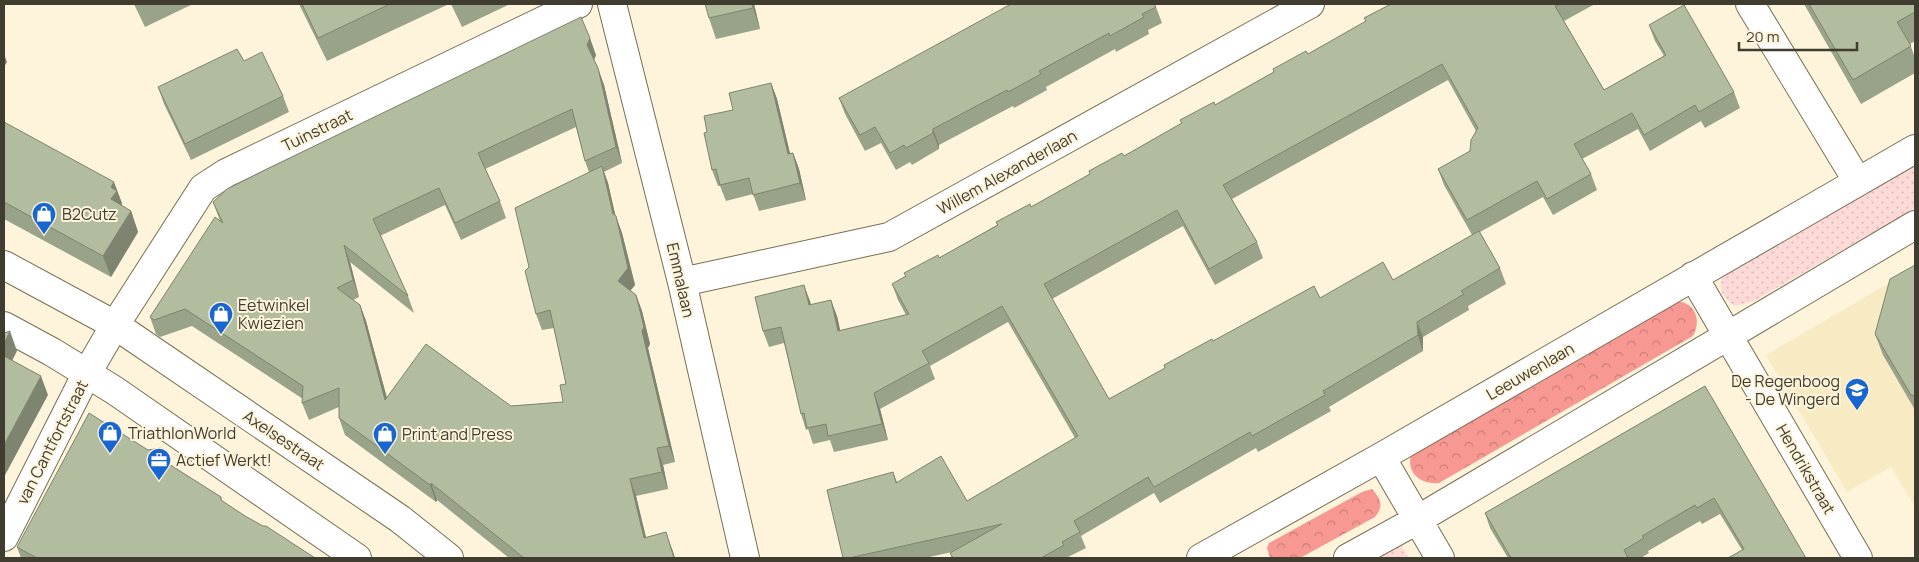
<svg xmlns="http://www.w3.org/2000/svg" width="1919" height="562" viewBox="0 0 1919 562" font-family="Manrope,sans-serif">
<defs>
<pattern id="grass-dots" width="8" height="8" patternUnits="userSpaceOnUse" patternTransform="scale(1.25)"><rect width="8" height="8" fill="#fddad8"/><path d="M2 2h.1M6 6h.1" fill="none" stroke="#dabcba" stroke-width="1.8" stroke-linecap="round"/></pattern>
<pattern id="forest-crowns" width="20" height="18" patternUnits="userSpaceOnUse" patternTransform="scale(1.25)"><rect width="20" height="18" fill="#f89893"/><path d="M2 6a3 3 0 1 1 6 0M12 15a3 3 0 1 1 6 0" fill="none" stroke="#ca7d78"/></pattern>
</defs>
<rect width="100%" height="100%" fill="#fdf4db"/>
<path fill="#f8ebc4" d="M1915,268V507L1891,467L1847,492L1766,355Z"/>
<path fill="url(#grass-dots)" d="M1915,162V208L1754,301L1735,306C1723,297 1716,289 1724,274Z
M1397,538L1409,558H1363Z"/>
<path fill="url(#forest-crowns)" d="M1672,301C1693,300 1703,317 1693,336L1439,483C1422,485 1406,474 1411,455Z
M1372,489C1381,499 1384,506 1375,517L1300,558H1270L1267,548L1269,543L1362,492Z"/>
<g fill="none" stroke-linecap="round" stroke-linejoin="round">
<defs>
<path id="minor" d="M612,4L682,282L745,558
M1750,4L1858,182
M4,265L115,325L400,519L449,558
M1693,276L1858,558
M682,282L889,237L1310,4
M4,326L52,352L114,390L357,558
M1381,457L1440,558
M4,537L87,373L115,325L203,188L226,173L578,4
M1201,558L1381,457L1915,149
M1348,558L1417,520L1915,225"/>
</defs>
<use href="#minor" stroke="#786e52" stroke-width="30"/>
<use href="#minor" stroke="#fff" stroke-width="28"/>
</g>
<path fill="#99a389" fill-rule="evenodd" d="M134,4H193L145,27Z
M299,4H449L327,61Z
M451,4H510L462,27Z
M754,4L760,29L716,39L709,18Z
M1391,4H1595L1564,21L1604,90L1664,56L1655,41L1649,25L1734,92L1740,108L1705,128L1701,121L1650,151L1638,129L1582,159L1591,174L1597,190L1553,215L1543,197L1480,232L1500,268L1506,284L1468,306L1469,310L1423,337V351L1329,407L1331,411L1258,452L1256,448L1160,503L1154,493L1081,536L1086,548L1068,557L1069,558H952L950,553L952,552L925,558H843L893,472L897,482L967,501L1075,438L1008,322L930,366L935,379L880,409L888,440L834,452L830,440L813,444L808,429L806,430L801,414L784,343L769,347L763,331L810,301L811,305L837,316L840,331L906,315L898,300L892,284L906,276L904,273L939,258L997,225L996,222L1031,207L1090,174L1089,171L1124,156L1182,123L1180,120L1215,105L1274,72L1273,69L1308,54L1366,22L1364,18ZM1448,80L1476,131L1470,151L1438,169L1444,185L1472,235L1393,280L1320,298L1213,341L1164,365L1165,369L1109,399L1052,299L1183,226L1215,285L1263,258L1257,242L1232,199Z
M1804,4H1915V41L1910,44L1915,58V73L1861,104Z
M1156,7L1162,23L1148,30L1149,34L1116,52L1115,49L1046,87L1047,90L1014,108L1013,106L973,127L939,145V149L912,165L910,162L896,170L881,143L865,151L845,114L839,98Z
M596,55L594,60L604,85L622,163L604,172L608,183L615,216L622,233L635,285L630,290L636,295L642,311L650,344L648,348L675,462L663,465L668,489L636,496L646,537L672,549L675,558H509L437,500L436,502L345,435L339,418V407L309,420L302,403L303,399L192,326L160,337L156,334L150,317L220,221L213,202ZM576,127L585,161L589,172L529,267L536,314L542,330L554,328L566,384L563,402L511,406L387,398L366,321L360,305L353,300L359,297L350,262L414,313L408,296L380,236L445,205L461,240L506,218L500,201L485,169Z
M244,61L283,96L289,112L191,160L164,104L158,87Z
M771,83L777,99L790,154L793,153L799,169L806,200L759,211L753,194L726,201L720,186H718L712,170L707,132L733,110Z
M4,122L122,203V206L131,211L138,232L111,277L4,219Z
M1915,265V410L1883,355L1875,334Z
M1705,386L1806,558L1742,550L1720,514L1702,524L1700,521L1648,551L1649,553L1641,558H1508L1490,528L1485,513Z
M161,448L166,462L221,497L222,501L245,516L315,558H21L17,547L148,450Z"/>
<path fill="#7d846f" d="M752,4H754L760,29L753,8Z
M590,38L596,55L593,62L587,45Z
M4,54L7,62L4,67Z
M598,68L604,85L622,163L616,147Z
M771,83L777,99L794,170L788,154Z
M933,129L939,145V149L933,133Z
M793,153L799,169L806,200L800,183Z
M602,166L608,183L619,231L613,214Z
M114,182L122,203H121L124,212L111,199V187Z
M131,211L138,232L111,277L103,256Z
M616,216L622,233L635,285L625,298L618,281Z
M344,245L350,262L359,297L353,280Z
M804,285L810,301L815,321L809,305Z
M636,295L642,311L650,344L648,348L675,462L669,446L642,331Z
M831,300L837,316L844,347L838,331Z
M360,305L366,321L392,417L385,400Z
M1417,322L1423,337V351L1418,335Z
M10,331L17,351L6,373L4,366V344Z
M41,376L48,395L4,477V445Z
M874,393L880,409L888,440L882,424Z
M657,448L663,465L668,489L662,472Z
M630,479L636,496L650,555L644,538Z
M431,483L437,500L436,502L430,485Z
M666,532L672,549L675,558H674Z"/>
<path fill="#b2bd9f" stroke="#7d846f" d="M302,4H390L318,38Z
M705,4H752L753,8L709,18Z
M1011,4H1154L1156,7L1142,14L1144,17L1110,36L1109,33L1039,71L1041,74L1008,92L1007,90L967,111L933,129V133L906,148L904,145L890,153L875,127L860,135L839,98Z
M1391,4H1560L1555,6L1604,90L1666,55L1649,25L1684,5L1734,92L1699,112L1695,105L1644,135L1632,113L1574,144L1591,174L1547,199L1537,181L1467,220L1438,169L1470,151L1471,140L1478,128L1442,64L1223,185L1257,242L1209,269L1177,210L1044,284L1109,399L1165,368L1164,365L1212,339L1213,341L1314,286L1320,298L1383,262L1393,280L1479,231L1500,268L1461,291L1464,294L1417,322L1418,335L1323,391L1325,395L1252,436L1250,432L1154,487L1148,477L1074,521L1080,532L1062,542L1064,545L1041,558H953L950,553L1002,524L849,558H843L827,490L893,472L896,483L941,456L967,501L1078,436L1002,306L922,351L929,363L874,393L882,424L828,436L826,424L807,428L804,413L801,414L781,327L763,331L755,297L804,285L809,305L831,300L838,331L909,314L892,284L906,276L904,273L938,255L939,258L998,225L996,222L1030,204L1031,207L1090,174L1089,171L1122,153L1124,156L1182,123L1180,120L1214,102L1215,105L1274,72L1273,69L1306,51L1308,54L1366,21L1364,18Z
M1809,4H1915V12L1897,22L1911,46L1853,80Z
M581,17L590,38L587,45L598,68L616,147L585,161L572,109L478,153L500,201L455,223L439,188L373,219L408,296L344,245L353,280L337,288L360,305L385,400L426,344L511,406L563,402L560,385L566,384L550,310L536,314L525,271L529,267L515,208L602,166L613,214L616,216L628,268L618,281L636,295L644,327L642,331L669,446L657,448L662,472L630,479L644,538L666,532L674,558H524L431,483L430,485L339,418V388L302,403L303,386L185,309L154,320L150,317L215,217L223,223L213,202L227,189L269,168Z
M237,49L244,61L262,52L283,96L185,144L158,87Z
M771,83L788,154L793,153L800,183L753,195L749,178L720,185L716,169L712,170L704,133L707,132L704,116L733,110L729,93Z
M4,122L114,182L111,187L117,191L111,199L131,211L103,256L4,202Z
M1915,265V396L1911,395L1875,334L1890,279Z
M10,331L4,344V333Z
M4,356L41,376L4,445Z
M1705,386L1806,558H1728L1744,549L1714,498L1697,508L1695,505L1642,536L1644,538L1624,550L1628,558H1511L1485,513Z
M89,413L148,450L161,448L164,461L221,497V500L245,516L263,526H266L315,558H36H37L17,547Z"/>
<defs>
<symbol id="shop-pin" viewBox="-11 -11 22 30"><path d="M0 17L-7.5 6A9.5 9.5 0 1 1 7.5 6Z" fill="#1a66d0" stroke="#fdf4db"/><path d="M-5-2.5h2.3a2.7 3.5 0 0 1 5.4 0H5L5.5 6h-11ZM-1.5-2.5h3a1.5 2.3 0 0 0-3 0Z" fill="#fff"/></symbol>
<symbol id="school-pin" viewBox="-11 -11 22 30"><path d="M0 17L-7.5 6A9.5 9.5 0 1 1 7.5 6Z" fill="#1a66d0" stroke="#fdf4db"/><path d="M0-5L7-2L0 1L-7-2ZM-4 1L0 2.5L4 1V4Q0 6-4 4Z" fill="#fff"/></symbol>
<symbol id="office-pin" viewBox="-11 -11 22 30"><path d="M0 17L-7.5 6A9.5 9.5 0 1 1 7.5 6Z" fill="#1a66d0" stroke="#fdf4db"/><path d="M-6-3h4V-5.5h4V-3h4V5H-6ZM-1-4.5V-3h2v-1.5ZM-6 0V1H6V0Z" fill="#fff"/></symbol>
</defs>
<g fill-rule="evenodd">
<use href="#shop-pin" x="30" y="200" width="28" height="38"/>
<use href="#shop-pin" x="207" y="300" width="28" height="38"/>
<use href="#school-pin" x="1843" y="376" width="28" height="38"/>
<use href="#shop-pin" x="96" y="419" width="28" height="38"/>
<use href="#shop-pin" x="371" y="420" width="28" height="38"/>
<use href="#office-pin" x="145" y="446" width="28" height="38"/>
</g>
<g text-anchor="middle" stroke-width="4" stroke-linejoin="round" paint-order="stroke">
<g font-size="16" fill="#403c2f" stroke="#fdf4db">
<text transform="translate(317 130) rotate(-26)" y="6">Tuinstraat</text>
<text transform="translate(1007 172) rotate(-29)" y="6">Willem Alexanderlaan</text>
<text transform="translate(681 280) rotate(77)" y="6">Emmalaan</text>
<text transform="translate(1530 371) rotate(-30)" y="6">Leeuwenlaan</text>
<text transform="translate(284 440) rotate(34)" y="6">Axelsestraat</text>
<text transform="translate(52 442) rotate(-63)" y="6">van Cantfortstraat</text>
<text transform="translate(1806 469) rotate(60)" y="6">Hendrikstraat</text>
</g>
<g font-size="16" fill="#403c2f" stroke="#fdf4db" text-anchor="start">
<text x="62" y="220">B2Cutz</text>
<text x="238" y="311">Eetwinkel<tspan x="238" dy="18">Kwiezien</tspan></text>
<text x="1840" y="387" text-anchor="end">De Regenboog<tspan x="1840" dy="18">- De Wingerd</tspan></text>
<text x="128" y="439">TriathlonWorld</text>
<text x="402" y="440">Print and Press</text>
<text x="176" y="466">Actief Werkt!</text>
</g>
</g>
<rect width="1919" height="562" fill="none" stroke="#403c2f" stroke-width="10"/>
<path d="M1739 42v8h118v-8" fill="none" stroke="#403c2f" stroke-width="2.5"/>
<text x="1746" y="42" font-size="15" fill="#403c2f" stroke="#fdf4db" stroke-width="4" paint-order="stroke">20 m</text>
</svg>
